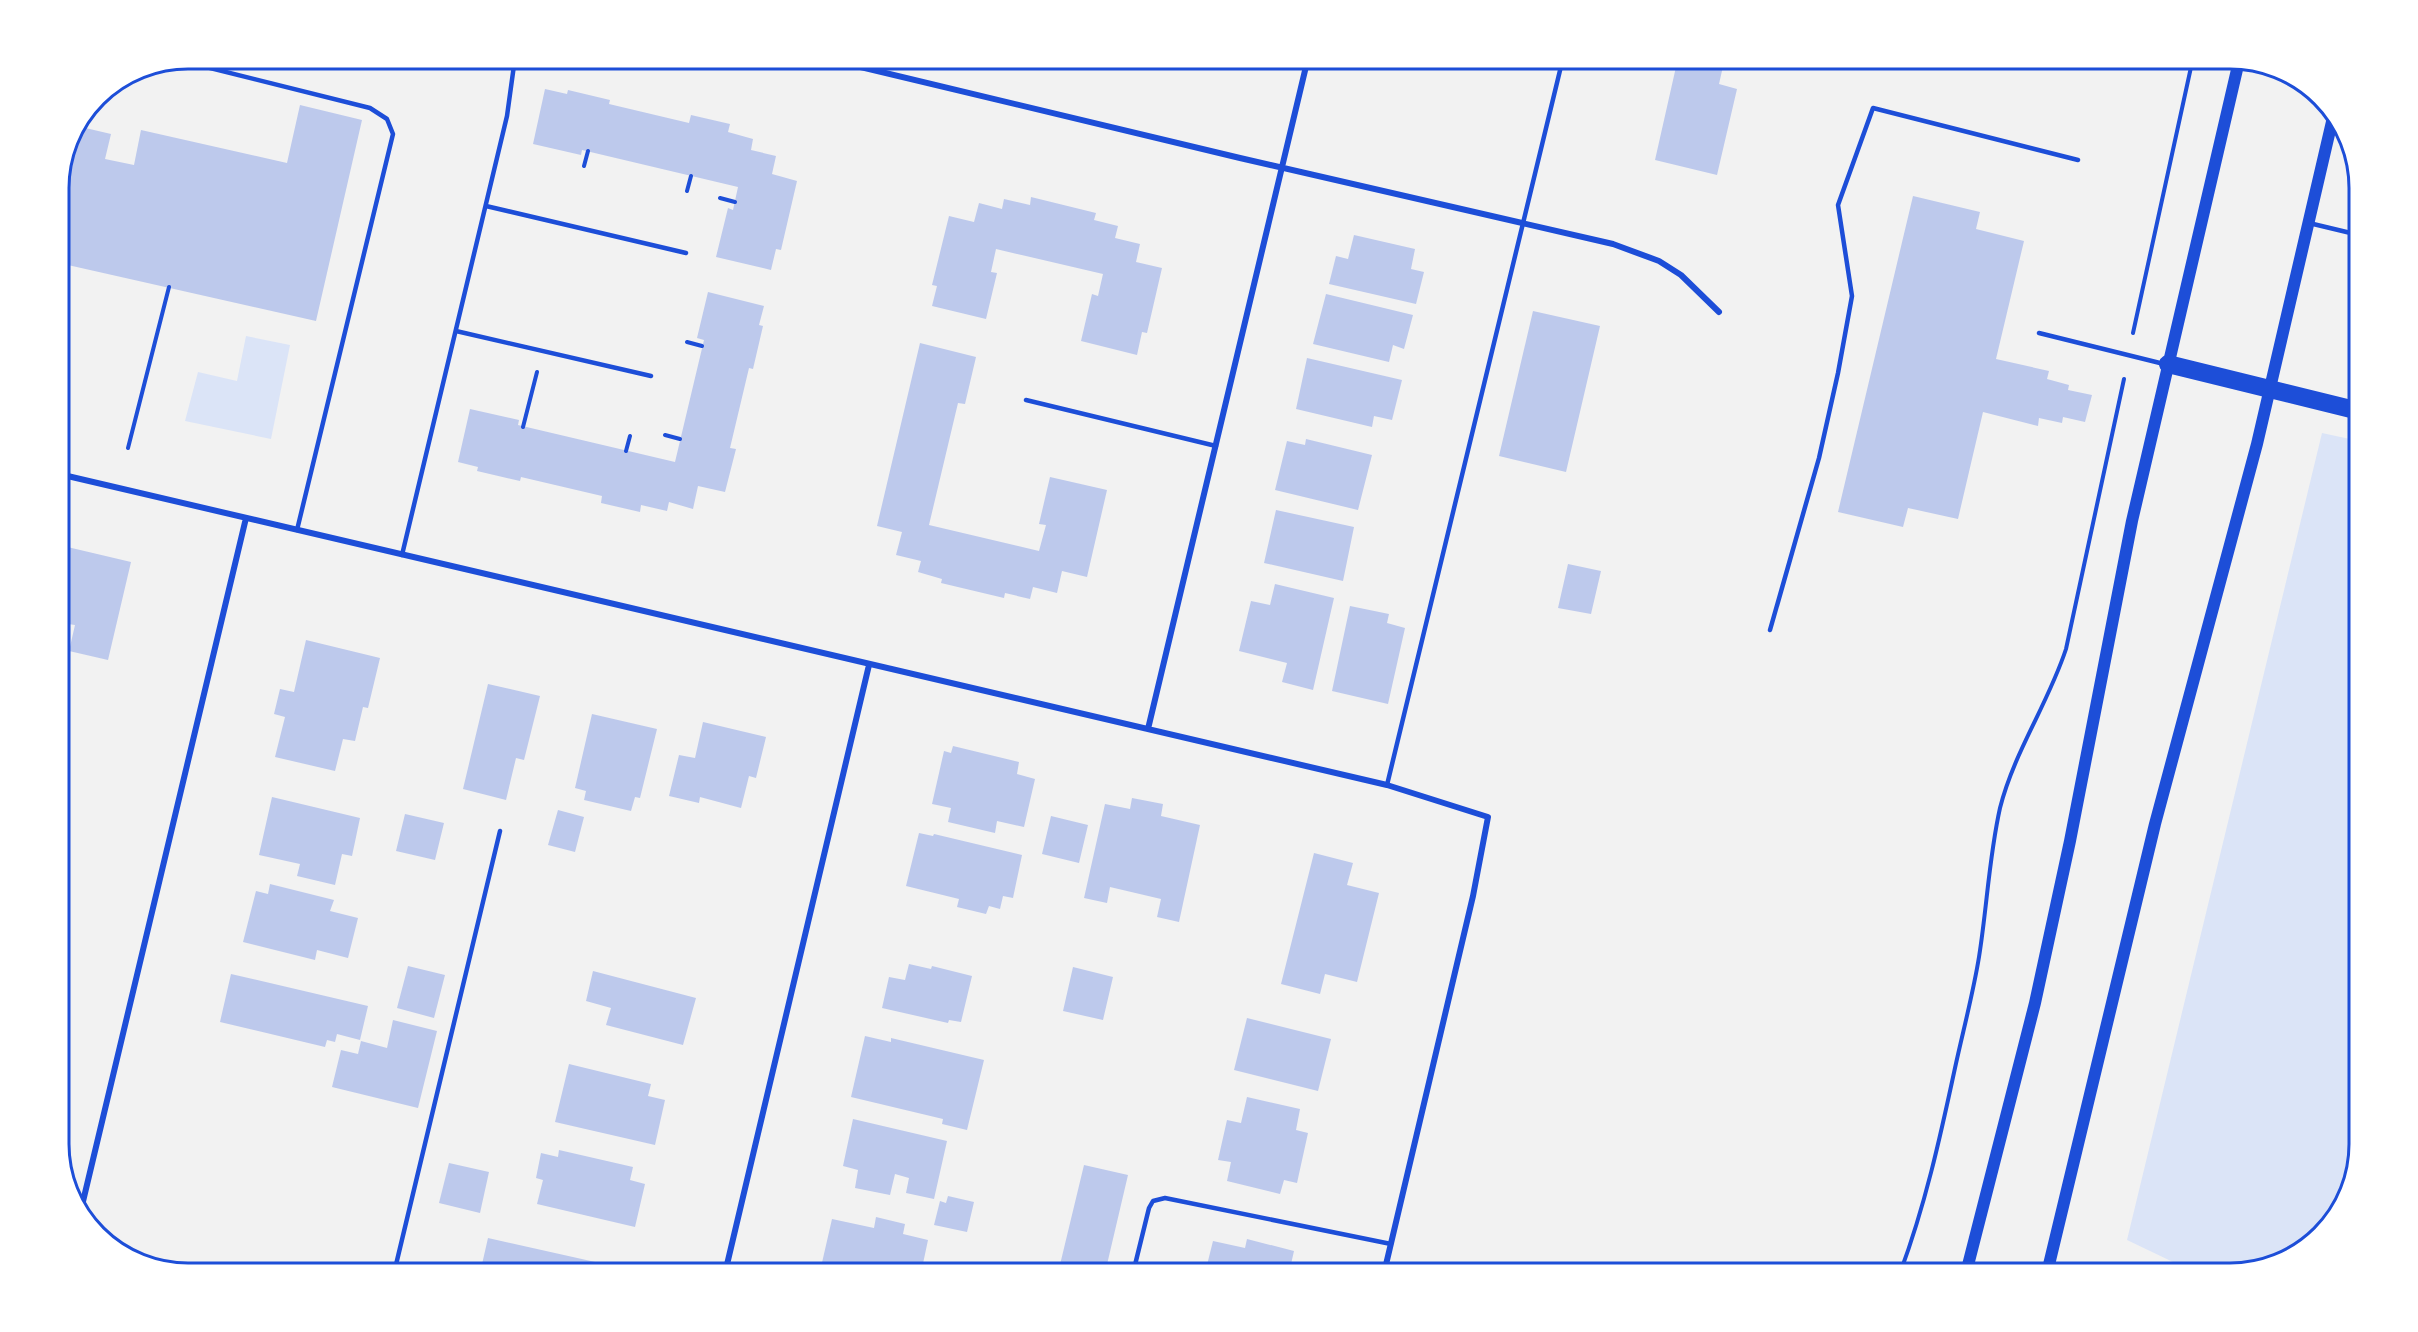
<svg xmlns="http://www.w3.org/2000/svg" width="2418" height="1332" viewBox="0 0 2418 1332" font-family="'Noto Sans',sans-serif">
<rect width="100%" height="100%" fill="#f2f2f2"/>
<path fill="#dbe4f7" d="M246,336L290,345L271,439L185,421L198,372L237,381Z
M2322,433L2359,441V1144L2346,1201L2301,1252L2230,1273H2196L2127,1240Z"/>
<path fill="#bdc9ec" d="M1678,58H1709L1724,62L1719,84L1737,89L1717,175L1655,160Z
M545,89L567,94L568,90L610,100L609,104L689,123L691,115L730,124L728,132L753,139L751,150L776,156L772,174L797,181L781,250L776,249L771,270L716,257L728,208L733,210L738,187L582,150L581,155L533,144Z
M300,105L362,120L316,321L59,263V180L69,138L77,126L111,134L105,159L134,165L141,130L287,163Z
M1913,196L1980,212L1976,229L2024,241L1996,359L2049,371L2047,379L2069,385L2068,390L2092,395L2085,422L2063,417L2062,423L2039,418L2038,426L1983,412L1958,519L1908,508L1903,527L1838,512Z
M1031,197L1096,213L1094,220L1118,226L1115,238L1140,244L1136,262L1162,268L1147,333L1142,332L1137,355L1081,341L1092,294L1098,296L1103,274L996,249L991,272L997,273L986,319L932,306L937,286L932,285L949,216L974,222L979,203L1002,209L1004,199L1030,205Z
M1354,235L1415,249L1411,269L1424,272L1416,304L1329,284L1336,256L1348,259Z
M708,292L764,306L759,325L763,326L753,369L749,368L730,448L736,449L725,492L698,486L693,509L669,502L667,511L641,505L640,512L601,503L602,496L521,477L520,481L477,471L478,467L458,462L470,409L519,420L518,425L675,462L704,340L697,338Z
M1326,294L1413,315L1404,349L1393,345L1389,362L1313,344Z
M1533,311L1600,326L1566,472L1499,456Z
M920,343L976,357L965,404L958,403L929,525L1039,551L1046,525L1039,524L1050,477L1107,490L1087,577L1062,571L1057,593L1033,587L1030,599L1005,593L1004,598L941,583L942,579L918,572L921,561L896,555L902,532L877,526Z
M1307,358L1402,380L1392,420L1374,416L1372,427L1296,409Z
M1306,439L1372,455L1358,510L1275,490L1287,441L1305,445Z
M1276,510L1354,527L1343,581L1264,563Z
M59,545L131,562L108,660L69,651L75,625L68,624L59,632Z
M1568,564L1601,571L1591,614L1558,608Z
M1275,584L1334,598L1313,690L1282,682L1287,663L1239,651L1251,601L1270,605Z
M1350,606L1389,614L1387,623L1405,628L1388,704L1332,691Z
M306,640L380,658L368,708L363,707L355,741L343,739L335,771L275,757L285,717L274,714L280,689L294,692Z
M488,684L540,696L524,760L516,758L506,800L463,789Z
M592,714L657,729L640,798L635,797L631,811L584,800L586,791L575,788Z
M703,722L766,737L756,778L749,776L741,808L700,797L699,803L669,796L679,755L695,758Z
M953,746L1019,762L1017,774L1035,779L1024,827L997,821L995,833L948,822L951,808L932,804L944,751L951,753Z
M272,797L360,818L352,856L342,854L335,885L297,876L300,864L259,855Z
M1132,798L1163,804L1161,816L1200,825L1179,922L1157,917L1161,899L1110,887L1107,903L1084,898L1105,804L1130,809Z
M558,810L584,817L575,852L548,845Z
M405,814L444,823L435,860L396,851Z
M1051,816L1088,825L1079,863L1042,854Z
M919,833L933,836L934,834L1022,855L1013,898L1003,896L1000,909L989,906L986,914L957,907L959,899L906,886Z
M1314,853L1353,863L1347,885L1379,893L1357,982L1325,974L1320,994L1281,984Z
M270,884L334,900L330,911L358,918L348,958L317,950L315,960L243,942L256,891L268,894Z
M909,964L931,969L932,966L972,976L961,1022L949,1020L948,1023L882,1008L889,977L905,980Z
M408,966L445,975L434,1018L397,1008Z
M1073,967L1113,977L1103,1020L1063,1011Z
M593,971L696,998L683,1045L606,1025L611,1008L586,1001Z
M231,974L368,1006L360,1040L337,1034L335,1042L327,1040L325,1047L220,1022Z
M1247,1018L1331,1039L1318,1091L1234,1070Z
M393,1020L437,1031L418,1108L332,1087L341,1050L358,1054L361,1041L387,1048Z
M865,1036L891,1042V1038L984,1060L967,1130L942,1124L943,1119L851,1097Z
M569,1064L651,1084L648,1096L665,1100L655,1145L555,1122Z
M1247,1097L1300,1109L1296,1130L1308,1133L1297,1183L1284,1180L1280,1194L1227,1181L1231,1162L1218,1160L1227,1120L1241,1123Z
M853,1119L947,1141L934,1199L906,1193L909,1178L895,1174L890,1195L855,1188L858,1170L843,1166Z
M559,1150L633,1167L630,1180L645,1184L635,1227L537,1204L543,1180L536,1178L541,1153L558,1157Z
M449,1163L489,1172L480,1213L439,1203Z
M1084,1165L1128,1175L1105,1273H1058Z
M948,1196L974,1202L967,1232L934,1225L940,1201L946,1203Z
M876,1217L905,1224L903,1234L928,1240L921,1273H826L821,1267L832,1219L874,1228Z
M488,1238L622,1268L621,1273H480Z
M1247,1239L1294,1251L1289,1273H1205L1213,1241L1245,1248Z"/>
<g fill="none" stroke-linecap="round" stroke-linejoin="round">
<path stroke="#1d4ed8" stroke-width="4" d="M584,166L588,151
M687,191L691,176
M720,198L735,202
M2133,333L2193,58
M687,342L702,346
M523,427L537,372
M665,435L680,439
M128,448L169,287
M626,451L630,436
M1900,1273C1925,1206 1940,1138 1955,1068C1963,1031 1973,994 1979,957C1987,907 1989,857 2000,808C2014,752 2048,704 2066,649L2124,379"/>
<path stroke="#1d4ed8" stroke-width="4.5" d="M178,60L370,108L387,119L393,134L297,530
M486,206L686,253
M2309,223L2359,235
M456,331L651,376
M2039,333L2164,364
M1026,400L1216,446
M402,555L507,116L515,58
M1770,630L1819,458L1838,373L1852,296L1838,205L1873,108L2078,160
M1387,785L1563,58
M394,1273L500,831
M1133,1273L1149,1208L1153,1201L1165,1198L1391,1244"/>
<path stroke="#1d4ed8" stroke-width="6" d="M823,58L1240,158L1613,244L1659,261L1681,275L1719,312
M59,474L1387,785L1488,817L1473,896L1384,1273
M1148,729L1308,58
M80,1214L246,518
M725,1273L869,665"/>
<path stroke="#1d4ed8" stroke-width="12" d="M1966,1273L2035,1003L2070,841L2132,521L2239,61
M2047,1273L2155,824L2257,444L2334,113"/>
<path stroke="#1d4ed8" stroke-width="18" d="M2168,364L2359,411"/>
</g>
<path d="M0 0H2418V1332H0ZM188 69H2230A119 119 0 0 1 2349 188V1144A119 119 0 0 1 2230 1263H188A119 119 0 0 1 69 1144V188A119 119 0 0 1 188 69Z" fill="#fff" fill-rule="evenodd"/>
<path fill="none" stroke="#1d4ed8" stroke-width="3" d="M188 69H2230A119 119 0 0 1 2349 188V1144A119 119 0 0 1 2230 1263H188A119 119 0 0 1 69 1144V188A119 119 0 0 1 188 69Z"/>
</svg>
